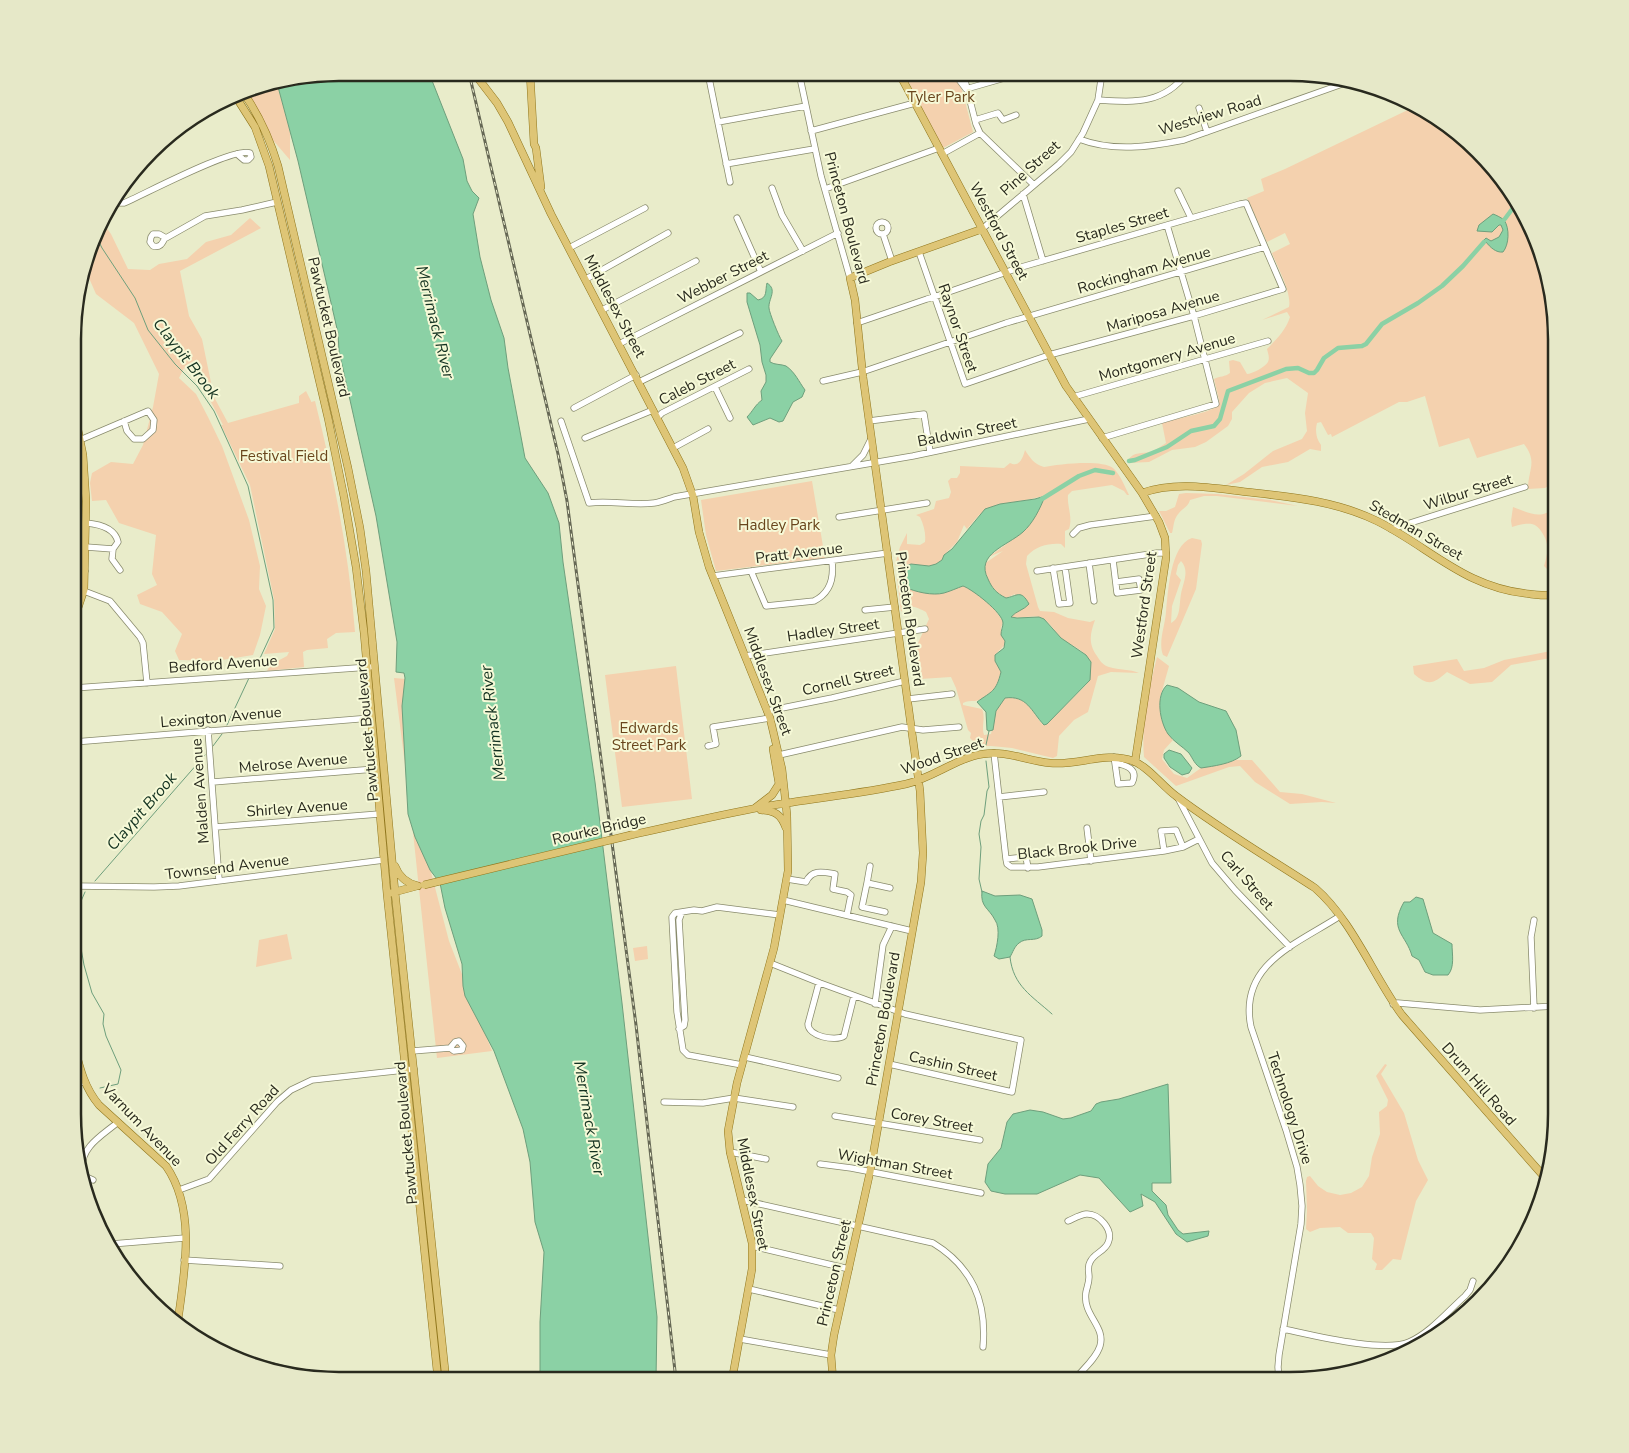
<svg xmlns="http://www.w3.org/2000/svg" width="1629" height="1453" viewBox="0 0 1629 1453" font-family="'Nunito Sans',sans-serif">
<rect width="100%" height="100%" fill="#e9ecca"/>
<path fill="#f4d1ae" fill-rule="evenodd" d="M941,73C951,75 955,78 961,86L973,132L943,148L908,81Z
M277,83L290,132V160L272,139L246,91L253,87Z
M1416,106L1490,163L1536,237L1556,322V481L1545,488L1528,489C1528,470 1538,462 1524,444L1477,458L1469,438L1439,447L1425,396L1407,402H1399L1332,437L1331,434L1328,435L1321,422L1317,423C1315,430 1316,439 1321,445V451L1310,449L1288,462L1262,467L1240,482L1226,485L1244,474L1273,451L1302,439L1307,431L1305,413L1308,393L1287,378L1265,383L1249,393L1232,412V419L1228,426L1206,442L1195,447L1172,450L1149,462L1128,463V460C1134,451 1142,454 1151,452C1156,450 1161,446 1166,443L1162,423C1176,418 1208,414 1219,405V400L1214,379C1220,376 1225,377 1230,373L1229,361L1233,360L1240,362L1247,374C1252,374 1265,367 1268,362C1270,358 1268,353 1267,349C1276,340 1286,330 1290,317L1287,312L1262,320L1289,307C1292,293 1278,268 1272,253L1290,244L1285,233L1267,242L1247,198L1264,191L1261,179L1285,169Z
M250,218L261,228L180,271L189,316L202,339L214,397L228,423L299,403V396L306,391L311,401V402L315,401C334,477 349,554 355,632L336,633L327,639L328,648L307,650L303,652L304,667L267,671L270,665L287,656L289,652L264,654L275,629L274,599L250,485L221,425H223L200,381L184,368L179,378L196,394L208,417L222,446L249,520L260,566L259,589L266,606L260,635L253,655L216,661L179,660L175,651L182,634L162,612L140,604L137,595L157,585L152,574L156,535L119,523L106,500L92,501L90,483L92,473L111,462L133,464L143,445L153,407L159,374L134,323L96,294L89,278L90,259L103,223L111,234L128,269L150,270L159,264L187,259L206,242L231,235Z
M1025,450C1030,458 1034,464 1044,467C1058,464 1102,459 1113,468C1120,474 1125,487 1129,495H1127L1124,491L1112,485L1072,491L1068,495C1067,507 1073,517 1069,529L1065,531V548L1061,544C1049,543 1036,546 1027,556L1026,564L1038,607L1040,611L1054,612L1068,618L1090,622L1095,620C1090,634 1088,643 1097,656C1100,661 1103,665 1109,667C1119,670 1130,669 1139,673L1111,672L1098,676L1088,712L1074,720L1059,736L1057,756L1053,758L1012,748L991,746H976L973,745V741L970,738L971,733L968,730L956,688L951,677L920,679L909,655L918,643L929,619L926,612C918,608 907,602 901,612L897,577L905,587L912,590L937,594L944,593L963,586C976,590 997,609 1003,622L1001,628C1008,648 1007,641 995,655V661L1001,672C997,687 992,698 975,701C970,701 967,701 963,703V705L982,709C986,718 981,727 984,735L991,734L996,711L1005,698C1027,695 1031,711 1043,725L1047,724L1086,685C1090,680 1090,677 1090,671C1091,650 1075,649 1061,638C1055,632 1050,622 1042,618C1033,614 1021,619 1011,617L1014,613L1015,594L1006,598C993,591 984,579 984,564L1003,551L988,557C1012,541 1035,526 1044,496L1013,503L979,515L967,529L964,525L957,542L944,555L942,560L936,564L929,566L911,564L902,568L895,565L900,547L907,533V544L920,545L925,542C926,533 924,526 920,517L916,515L934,509L936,501L949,498L951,492L948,481L951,478H957L960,473V466L1004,468L1010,463C1019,468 1023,458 1025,450Z
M812,481L825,558L716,571L706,535L701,500Z
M1186,493L1218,494L1270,500L1298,506L1217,496H1204L1190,500C1188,507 1183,508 1179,513C1173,520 1174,526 1172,533H1170L1159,511H1166L1175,507L1179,494Z
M1556,506V548L1550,572L1544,566C1548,552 1550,544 1541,531C1539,528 1536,525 1532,524C1525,523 1518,525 1512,527L1511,521L1513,507C1529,513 1542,521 1556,506Z
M1192,538L1201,540L1202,544L1196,589L1167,657L1163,655C1158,642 1165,626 1166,612C1168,593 1170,545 1192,538ZM1181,561C1190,571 1183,583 1181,594C1179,605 1181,618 1171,623L1172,606L1181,580L1176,574L1178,565Z
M1556,650V657L1511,665L1492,682L1470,684L1447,672C1434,683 1429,687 1414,674L1413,666L1457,659L1464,671L1484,668L1504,660Z
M1157,657L1169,666L1160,698L1167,732L1173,740L1164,750L1162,759L1174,774L1187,778L1201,768L1236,760H1252L1280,792L1302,794L1336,803L1322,802L1290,804L1255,782L1240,766L1229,767L1176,786L1144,757C1141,724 1149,689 1157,657Z
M676,666L692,799L622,807L605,675Z
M394,678L406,679L426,853L449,941L492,1051L437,1058L410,804Z
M287,934L292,959L256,967L259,940Z
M647,946L648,959L635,961L633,948Z
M1385,1064L1387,1065L1381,1074L1404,1113L1418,1160L1428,1180L1416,1201L1401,1260L1393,1259L1382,1270H1375L1377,1264L1372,1259L1374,1238L1371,1233H1348L1340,1227L1320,1228L1310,1232L1306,1229L1307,1210L1306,1181L1307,1177L1310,1176L1318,1186L1327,1192L1340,1195L1351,1193L1362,1187L1369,1176L1372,1157L1380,1134L1379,1112L1387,1106L1388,1100L1376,1076Z"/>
<path fill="#8bd1a5" stroke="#6e9f7c" d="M339,73H429L463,159L467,181L472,191L479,198L473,214L480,257L491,300L504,338L508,368L525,458L548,493L559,523L563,562L595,782L622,1003L657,1317L656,1380H540V1322L544,1252L535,1222L530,1162L523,1129L494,1051L465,996L463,986L462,964L445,908L440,883L430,870L415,837L408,814L402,706L405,678L404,673L396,672L397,642L376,516L339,351L338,333L326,281L298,161L277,83Z
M1493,214C1496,215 1502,218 1504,220C1510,228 1509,245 1503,252C1496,253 1490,247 1486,242H1482L1486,238L1491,241L1499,237L1503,230L1501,225H1499L1492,232L1477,231L1479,225Z
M767,283C778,290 768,299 769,308C769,312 779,337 782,341L770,359V362C775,365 781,364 786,366C795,372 799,382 805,390L802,397L793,402L783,421L779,422L770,418L753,425L747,417C753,411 755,405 762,400L761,391L766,382V375L762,362L760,345L747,302V293H750L758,300C768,298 765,290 767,283Z
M1045,496C1040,509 1033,523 1023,532C1007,546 975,554 988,579C992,588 996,593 1006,598C1017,596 1021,589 1029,604C1024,610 1016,611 1011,617L1017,618L1039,617L1044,619L1061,638L1086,655L1091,662L1090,680L1047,724L1044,725C1031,711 1027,695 1005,698L996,711L993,730L989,731L987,730L986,712L977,702C992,691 996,692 1001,672L995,661V655L1004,648L1005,641L1001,635C1001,630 1003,627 1003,623C1003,613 972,589 963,586C957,588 951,591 944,593C933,596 915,592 905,587L897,570L911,564L929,566L936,564L942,560L944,555L952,549L985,509L1000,504L1035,499Z
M1167,685L1178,688L1199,702L1226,711L1236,730L1241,756C1231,764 1214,766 1201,768C1195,765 1193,759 1189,753C1182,746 1174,742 1168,734C1160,722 1155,696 1167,685Z
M1169,750L1181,754L1192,768L1189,773L1182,775L1170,767L1164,758V754Z
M982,891L995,896L1020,895L1032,899L1042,930V936C1035,942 1026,937 1019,943C1014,947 1013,952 1010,957L999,959L994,956C997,947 1001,928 995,920C989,908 980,907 982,891Z
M1416,897L1423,899L1433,933L1452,944C1452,954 1455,967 1448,975H1433L1425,972L1419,960L1412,956C1406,934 1388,930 1404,902H1410Z
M1168,1084L1171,1183H1152V1191L1166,1205L1168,1215L1178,1230L1183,1234L1209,1231L1208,1236L1187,1242L1176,1234L1155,1202L1141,1194L1143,1206L1130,1212L1099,1178L1080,1175L1037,1194H1005L991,1191L985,1182L988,1164L1001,1148L1007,1122L1013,1114L1030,1110L1043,1112L1063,1119L1071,1118L1091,1111L1096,1104L1101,1102L1119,1099Z"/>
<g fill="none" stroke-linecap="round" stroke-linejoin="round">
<path stroke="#6e9f7c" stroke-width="1" d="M97,238L102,248L135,298L148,330L175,364L197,386L214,411L248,486L273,600L274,628L255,669
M227,725L249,678
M986,745L989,731
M213,746L222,734
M95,881L205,755
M85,892L75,915L84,965L92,993L104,1014L103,1024L106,1036L121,1070L118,1084L100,1088
M982,892L979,879L981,847L979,834L981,821L984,815L987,791L989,787L986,761
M1010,957C1013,986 1032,996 1052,1014"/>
<path stroke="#8bd1a5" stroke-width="4.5" d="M1504,220L1516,204
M1129,461L1135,460L1167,447L1191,431L1214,426L1220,419L1228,391L1286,369L1298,368L1309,373H1314L1317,370L1324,358L1338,348L1362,346L1366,344L1382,324L1418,303L1442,286L1463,266L1484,242
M1042,499L1079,476L1095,470L1113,473"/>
<defs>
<path id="minor" d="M708,73L730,182
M799,73L821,176L850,278
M954,73L966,89L1022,73
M963,73L976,124L980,133L1034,185
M709,77L737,73
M902,79L922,73
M1098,100C1134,102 1163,105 1187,73
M1199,108L1207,132
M975,120L998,113L1003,120L1016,115
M718,122L806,106
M811,131L915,103
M1079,139C1113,152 1149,147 1184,140L1345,83
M942,154L980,133
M726,164L814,149
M772,188L782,215L803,251
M825,189L939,148
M1178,191L1191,218
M1023,194L1043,261
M110,203H124C143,195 235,146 250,153L251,157L248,160H244L237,154
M737,218L761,272
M876 228a6 6 0 1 1 12 0a6 6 0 1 1-12 0Z
M982,229L1059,164L1071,152L1083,133L1098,100L1102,73
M883,234L892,261
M165,238C162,244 160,248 153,246L150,242L151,237L153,234H159L166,238L205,216L242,210L277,202
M569,248L645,208
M586,279L668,233
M602,310L696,261
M857,323L927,299L934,297L1018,268L1240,204L1246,203L1283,289L1190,317L1049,355L965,384L919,252
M619,344L838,233
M823,381L862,372L1006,323L1265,247
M639,382L740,333
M715,387L730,418
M1073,397L1268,341
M574,408L636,375
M657,418L662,413L749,369
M561,421L589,503C611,500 633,506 654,503C661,502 668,499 674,497L913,456L1089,419
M869,421L924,414L930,452
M585,438L653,410
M1102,438L1216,404L1194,316L1167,225
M80,440L148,411L154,420L153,430L143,439H134L127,431L124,421
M673,448L708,429
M74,457L83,455
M852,466L863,455L871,439
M839,517L927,503
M1391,529L1525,487
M1073,534L1079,528L1090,525L1156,516
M86,547L113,549L118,542C115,528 98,524 86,523
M113,549L112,559L120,570
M1113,560L1117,593L1141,590L1139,579L1116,582
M1089,563L1094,601
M1053,568L1059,604L1070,603L1065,567
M751,571L766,606L814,601C830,593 834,578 832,562
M1037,571L1157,553H1166
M74,574L85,571
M713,576L888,553
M84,591L110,601L140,637L143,643L147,683
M865,610L895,607
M745,656L925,629
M74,688L370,667
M908,699L952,694
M767,711L832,698L905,681
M208,730L219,880
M74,742L371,718
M708,746L716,744L713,727L770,718
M994,753L1006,859L1007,864L1011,867H1038L1164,851L1183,847L1199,839
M779,755L902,727L923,730L959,727
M1114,757L1115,763C1126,765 1139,769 1132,783L1118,784L1115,763
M213,782L375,769
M999,797L1044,792
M1178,798L1212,863L1235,890L1290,947
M216,827L379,814
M1087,828L1091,861
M1164,851L1161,831L1176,830L1183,847
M1006,859L1026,857L1028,868
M870,866L867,883L890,888
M787,879L806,882C812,869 823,872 835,874L833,889L847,892L851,895L847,915
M867,883L862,907L885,912
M74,886L154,887L179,886L384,860
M783,900L912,931
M770,963L820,983L905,1014L1021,1040L1012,1092L889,1064
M819,983L808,1024C808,1036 835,1042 844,1036L854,996
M875,1004L883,945L892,926
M1393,1004L1398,1003L1480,1010L1556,1006
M1534,1008L1531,937L1534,920
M679,1029L684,1026L685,1020L679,920L682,912
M412,1051L450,1048L455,1042L459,1041L463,1046L462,1050L454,1051L450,1048
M745,1057L838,1078
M742,1065L688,1055L683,1050L677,1012L672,917L675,913L694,910L702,911L717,907L780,915
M73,1084L84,1082
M664,1102L703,1103L734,1098L793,1107
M835,1116L980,1140
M730,1152L766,1159
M820,1164L851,1168L981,1193
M82,1169C81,1146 103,1135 118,1122
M84,1176L93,1180
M179,1190L209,1179L277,1102L291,1090L312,1080L414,1069
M742,1200L933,1243C972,1267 987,1301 983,1347
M1068,1221C1073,1219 1079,1215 1086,1214C1099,1213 1114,1230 1108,1243C1104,1252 1094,1253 1090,1262C1087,1267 1089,1272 1089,1277C1089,1283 1087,1287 1086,1292C1082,1315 1106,1326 1100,1346C1096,1359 1082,1370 1074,1380
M111,1244L185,1238
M752,1246L849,1269
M184,1260L280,1266
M749,1289L839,1310
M1283,1329C1312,1335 1383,1353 1409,1342C1430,1333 1448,1311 1465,1296L1470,1290L1473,1281
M740,1339L831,1355
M220,1352L288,1370
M1279,1380L1278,1367L1279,1355L1301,1224L1302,1206L1300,1185L1297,1167L1286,1130L1251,1027C1238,964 1297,944 1340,916"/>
<path id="major" d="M474,73L497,103L508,122L551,214L683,468L693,496L699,532L709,567L770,718L782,769L787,815L788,871L774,948L737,1083L728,1131L730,1152L752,1243V1269L732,1380
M530,73L534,144L536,148L541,187
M899,73L1066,386L1142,493L1159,522L1165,538L1166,558L1135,762
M243,92C259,115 270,139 278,166L348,468L360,528L366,571L395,892L446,1380
M236,97L255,127L269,166L328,418L344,497L356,567L364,633L387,894L438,1380
M1142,493C1176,481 1212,488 1247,492C1292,497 1336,501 1377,521C1431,548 1465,588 1530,594C1539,595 1547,596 1556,595
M74,620L84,590L86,501L83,455L75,415
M755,808L772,795L779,784L773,749
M761,810C775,811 781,814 786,828
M631,835C677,825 722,814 768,806C814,798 860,794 906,784C933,778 956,758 983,754C1006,750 1028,761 1050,763C1078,766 1105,751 1133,761C1149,767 1162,786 1176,796C1221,830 1269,858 1315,888C1352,920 1373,975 1402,1015L1547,1180
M395,866C399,877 406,883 418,886
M391,893L417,886
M73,1041C79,1064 83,1086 99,1105L166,1166C196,1209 185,1270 178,1320
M833,1380L831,1355L834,1335L870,1172L921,882L923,853L920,791L863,377L855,300L850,278L889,262L982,229"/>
</defs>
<use href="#minor" stroke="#898b6d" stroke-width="7"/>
<use href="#major" stroke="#90761c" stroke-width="8"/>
<use href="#minor" stroke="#fff" stroke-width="5.5"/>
<use href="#major" stroke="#dec576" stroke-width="7"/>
<defs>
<path id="rail" d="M469,73L558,454L567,501L636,1025L676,1380"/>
</defs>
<use href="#rail" stroke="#666855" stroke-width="3"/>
<use href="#rail" stroke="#f6f9d7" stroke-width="1" stroke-dasharray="4" stroke-linecap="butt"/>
<defs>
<path id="major-bridge" d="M424,885L631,835"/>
</defs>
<use href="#major-bridge" stroke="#90761c" stroke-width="8" stroke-linecap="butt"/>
<use href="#major-bridge" stroke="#dec576" stroke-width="7"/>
</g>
<g text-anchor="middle" stroke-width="4" stroke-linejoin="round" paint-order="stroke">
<g font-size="15" fill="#69451c" stroke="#f6f9d7">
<text x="941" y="102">Tyler Park</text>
<text x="284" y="461">Festival Field</text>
<text x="779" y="530">Hadley Park</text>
<text x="649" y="733">Edwards<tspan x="649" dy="17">Street Park</tspan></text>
</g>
<g font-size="15" fill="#292a1e" stroke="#f6f9d7">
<text transform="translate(1210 115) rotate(-17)" y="5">Westview Road</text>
<text transform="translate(1030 168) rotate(-42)" y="5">Pine Street</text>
<text transform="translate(847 218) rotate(75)" y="5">Princeton Boulevard</text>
<text transform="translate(1122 225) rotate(-16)" y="5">Staples Street</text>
<text transform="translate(999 231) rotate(62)" y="5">Westford Street</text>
<text transform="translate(1144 270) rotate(-16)" y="5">Rockingham Avenue</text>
<text transform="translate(723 277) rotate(-27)" y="5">Webber Street</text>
<text transform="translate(615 306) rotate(62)" y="5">Middlesex Street</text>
<text transform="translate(1163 311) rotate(-16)" y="5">Mariposa Avenue</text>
<text transform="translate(329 327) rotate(77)" y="5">Pawtucket Boulevard</text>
<text transform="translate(958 328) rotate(71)" y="5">Raynor Street</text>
<text transform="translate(1167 357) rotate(-16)" y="5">Montgomery Avenue</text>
<text transform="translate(697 382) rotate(-27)" y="5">Caleb Street</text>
<text transform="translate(967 432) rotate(-11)" y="5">Baldwin Street</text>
<text transform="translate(1468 492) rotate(-17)" y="5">Wilbur Street</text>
<text transform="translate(1416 530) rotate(30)" y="5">Stedman Street</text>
<text transform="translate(799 553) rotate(-7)" y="5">Pratt Avenue</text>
<text transform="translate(1144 605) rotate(-82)" y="5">Westford Street</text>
<text transform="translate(910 619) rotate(82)" y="5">Princeton Boulevard</text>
<text transform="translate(833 630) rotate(-8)" y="5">Hadley Street</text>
<text transform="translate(223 664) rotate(-4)" y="5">Bedford Avenue</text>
<text transform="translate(848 680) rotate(-13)" y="5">Cornell Street</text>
<text transform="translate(768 681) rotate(70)" y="5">Middlesex Street</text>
<text transform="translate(221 717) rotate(-5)" y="5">Lexington Avenue</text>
<text transform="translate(367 730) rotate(-95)" y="5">Pawtucket Boulevard</text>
<text transform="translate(942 756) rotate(-19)" y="5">Wood Street</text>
<text transform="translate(293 763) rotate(-5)" y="5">Melrose Avenue</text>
<text transform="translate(200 791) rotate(-94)" y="5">Malden Avenue</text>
<text transform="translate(297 808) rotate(-4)" y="5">Shirley Avenue</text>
<text transform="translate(599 829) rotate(-13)" y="5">Rourke Bridge</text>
<text transform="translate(1077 848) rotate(-6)" y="5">Black Brook Drive</text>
<text transform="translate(227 867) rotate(-7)" y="5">Townsend Avenue</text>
<text transform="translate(1247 880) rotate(49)" y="5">Carl Street</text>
<text transform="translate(883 1019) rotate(-80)" y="5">Princeton Boulevard</text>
<text transform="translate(953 1066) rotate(13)" y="5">Cashin Street</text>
<text transform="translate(1479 1084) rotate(49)" y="5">Drum Hill Road</text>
<text transform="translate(1290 1108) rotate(72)" y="5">Technology Drive</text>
<text transform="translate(932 1120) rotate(10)" y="5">Corey Street</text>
<text transform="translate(142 1125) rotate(46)" y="5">Varnum Avenue</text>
<text transform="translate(242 1125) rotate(-48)" y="5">Old Ferry Road</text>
<text transform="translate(406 1133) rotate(-95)" y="5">Pawtucket Boulevard</text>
<text transform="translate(895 1164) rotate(10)" y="5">Wightman Street</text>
<text transform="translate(753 1194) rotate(79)" y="5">Middlesex Street</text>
<text transform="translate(834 1273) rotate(-77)" y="5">Princeton Street</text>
</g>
<g font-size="16" font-style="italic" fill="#133220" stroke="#f6f9d7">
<text transform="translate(436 322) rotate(76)" y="6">Merrimack River</text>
<text transform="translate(187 358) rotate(52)" y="6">Claypit Brook</text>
<text transform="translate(492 723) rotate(-97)" y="6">Merrimack River</text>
<text transform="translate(141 811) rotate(-49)" y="6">Claypit Brook</text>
<text transform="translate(590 1118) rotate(80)" y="6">Merrimack River</text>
</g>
</g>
<path d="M0 0H1629V1453H0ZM339 81H1290A258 258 0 0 1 1548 339V1114A258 258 0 0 1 1290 1372H339A258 258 0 0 1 81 1114V339A258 258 0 0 1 339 81Z" fill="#e6e8c8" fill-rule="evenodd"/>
<path fill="none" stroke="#292a1e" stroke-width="2.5" d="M339 81H1290A258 258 0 0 1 1548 339V1114A258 258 0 0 1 1290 1372H339A258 258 0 0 1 81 1114V339A258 258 0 0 1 339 81Z"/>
</svg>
